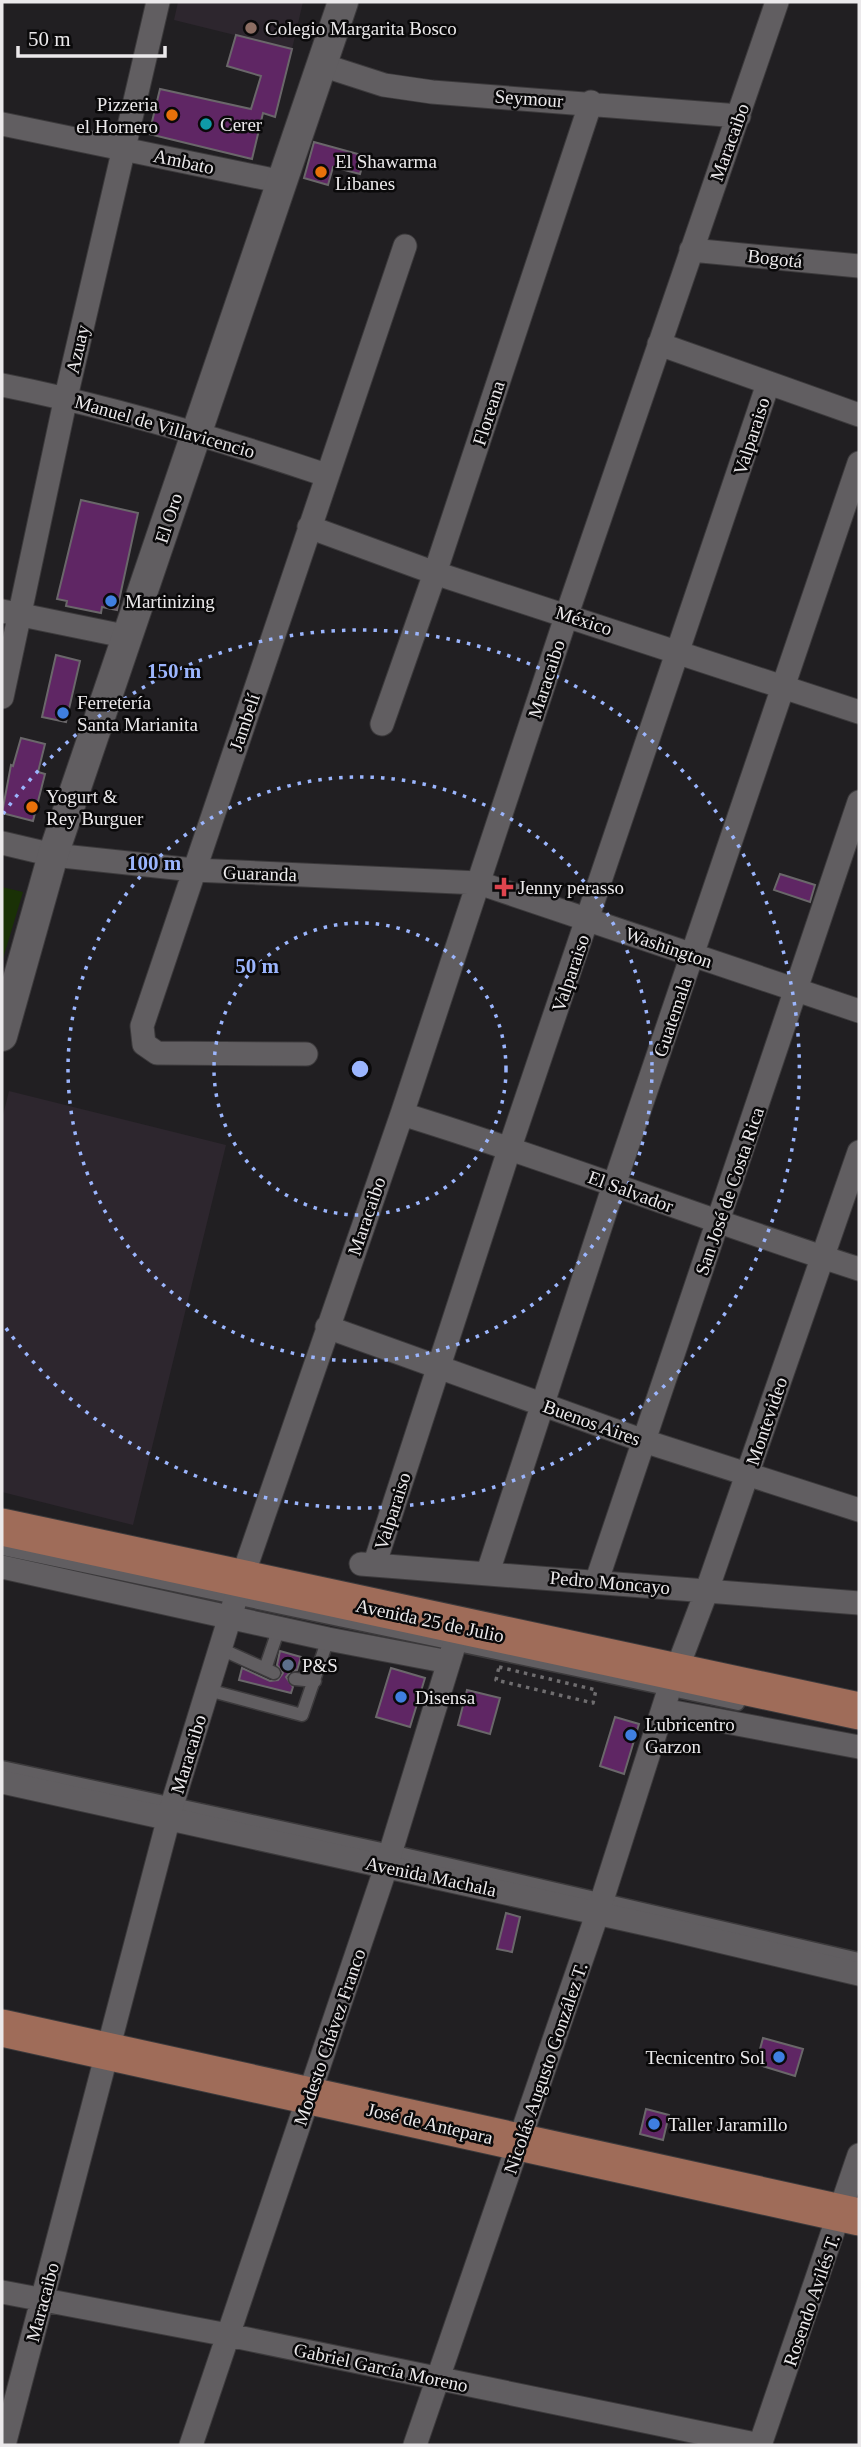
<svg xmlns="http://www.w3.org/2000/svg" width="861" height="2447" viewBox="0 0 861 2447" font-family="Georgia,serif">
<rect width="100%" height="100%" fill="#211f22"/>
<path fill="#2d262e" d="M178,2H303L292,49L174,20Z
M9,1091L226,1145L133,1525L2,1492V1119Z"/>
<path fill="#1a3106" d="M2,887L23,892L2,962Z"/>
<path fill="#5f2664" stroke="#6a676a" stroke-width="2" d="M236,35L292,49L275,117L263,113L252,159L149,134L160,89L251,109L261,76L227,66Z
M314,142L365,156L360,174L333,167L328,185L304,178Z
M81,500L138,513L117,610L102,607L101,613L66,606L67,601L57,599Z
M56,655L80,661L66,722L42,717Z
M21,738L45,744L38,772L45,774L33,821L2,813L11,765L13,766Z
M780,874L815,885L810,902L774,890Z
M280,1651L301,1657L297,1670L291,1671L286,1677L293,1687L291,1693L239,1680L242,1668L270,1681L278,1680L283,1673L277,1665Z
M391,1668L425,1678L410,1727L376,1717Z
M467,1690L500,1698L490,1734L458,1725Z
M615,1717L639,1724L624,1774L600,1766Z
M506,1913L520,1917L512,1952L497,1949Z
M763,2038L803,2049L795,2076L756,2064Z
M646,2109L669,2115L663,2140L640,2134Z"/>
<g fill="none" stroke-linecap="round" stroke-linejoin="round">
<defs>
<path id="service" d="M2,1549L738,1704
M221,1649L274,1673
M265,1669L279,1628
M295,1679L315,1681
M208,1690L302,1715L328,1639
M2,1767L391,1851L859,1959"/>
<path id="minor" d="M322,65L384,85L432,92L739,116
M2,124L283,182
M691,250L859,266
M659,344L859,415
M2,385C113,407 219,439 326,475
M309,527L435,573L859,712
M2,611L129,637
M2,697L66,397L158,2
M382,724L435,573L591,102
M2,843L53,855L194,870L479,883L859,1011
M306,1054L157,1053L144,1044L142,1026L405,246
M402,1114C556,1161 706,1220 859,1269
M327,1327L644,1441L859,1510
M375,1563L510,1147L768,384
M361,1564L859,1603
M2,1567L328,1639L449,1662
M488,1572L614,1185L859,463
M597,1580L859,802
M663,1710L859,1747
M2,1782L664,1928L859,1974
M2,2292L228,2335L760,2445
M4,2445L173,1802L241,1581L402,1114L567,614L777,2
M191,2445L386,1867L460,1626
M415,2445L602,1900L669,1690L707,1590L859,1152
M760,2445L859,2155"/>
<path id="tertiary" d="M2,1036L53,855L343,2"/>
<path id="primary" d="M2,1527L859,1711
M2,2028L859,2217"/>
</defs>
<use href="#service" stroke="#3c3a3c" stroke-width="15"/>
<use href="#minor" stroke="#3c3a3c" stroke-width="25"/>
<use href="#tertiary" stroke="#3c3a3c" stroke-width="32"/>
<use href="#primary" stroke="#3c3a3c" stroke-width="39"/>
<path stroke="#6f6d6f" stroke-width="3.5" stroke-dasharray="3.5 5" stroke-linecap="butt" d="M499,1667L596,1690L593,1703L496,1680Z"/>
<use href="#service" stroke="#615e61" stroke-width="12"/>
<use href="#minor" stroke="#615e61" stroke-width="23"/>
<use href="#tertiary" stroke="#615e61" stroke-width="30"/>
<use href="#primary" stroke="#9f6c59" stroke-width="37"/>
</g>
<g fill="none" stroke="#9bb5fd" stroke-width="3.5" stroke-dasharray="3.5 7">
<circle cx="360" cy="1069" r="146"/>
<circle cx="360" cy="1069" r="292"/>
<path d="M3 814A439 439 0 1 1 3 1324"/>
</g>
<circle fill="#8d6e63" stroke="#0a090a" stroke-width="2.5" cx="251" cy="28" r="7"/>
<g fill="#e8710a" stroke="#0a090a" stroke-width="2.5">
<circle cx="172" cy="115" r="7"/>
<circle cx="321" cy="172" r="7"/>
<circle cx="32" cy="807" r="7"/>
</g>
<circle fill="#0f9aa8" stroke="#0a090a" stroke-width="2.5" cx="206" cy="124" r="7"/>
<g fill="#3f7fe0" stroke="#0a090a" stroke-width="2.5">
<circle cx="111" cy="601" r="7"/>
<circle cx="63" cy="713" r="7"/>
<circle cx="401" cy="1697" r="7"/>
<circle cx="631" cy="1735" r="7"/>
<circle cx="779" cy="2057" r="7"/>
<circle cx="654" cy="2124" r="7"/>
</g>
<path fill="#e0444e" stroke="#0a090a" stroke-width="2.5" d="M500.5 876.5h7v7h7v7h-7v7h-7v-7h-7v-7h7z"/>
<circle fill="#5c6f8a" stroke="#0a090a" stroke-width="2.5" cx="288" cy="1665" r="7"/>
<g text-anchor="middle" stroke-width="5" stroke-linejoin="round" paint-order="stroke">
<g font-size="19" fill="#ebe9eb" stroke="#0a090a" text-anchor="start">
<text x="265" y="35">Colegio Margarita Bosco</text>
<text x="158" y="111" text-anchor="end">Pizzeria<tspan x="158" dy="22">el Hornero</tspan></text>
<text x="220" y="131">Cerer</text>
<text x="335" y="168">El Shawarma<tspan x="335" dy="22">Libanes</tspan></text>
<text x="125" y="608">Martinizing</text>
<text x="77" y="709">Ferretería<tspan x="77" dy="22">Santa Marianita</tspan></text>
<text x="46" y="803">Yogurt &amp;<tspan x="46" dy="22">Rey Burguer</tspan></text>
<text x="518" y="894">Jenny perasso</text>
<text x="302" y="1672">P&amp;S</text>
<text x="415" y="1704">Disensa</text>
<text x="645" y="1731">Lubricentro<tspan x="645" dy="22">Garzon</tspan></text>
<text x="765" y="2064" text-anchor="end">Tecnicentro Sol</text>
<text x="668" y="2131">Taller Jaramillo</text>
</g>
<g font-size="19" fill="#ebe9eb" stroke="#0a090a">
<text transform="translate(529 98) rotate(4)" y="7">Seymour</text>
<text transform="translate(729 142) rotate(-70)" y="7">Maracaibo</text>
<text transform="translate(184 161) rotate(12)" y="7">Ambato</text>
<text transform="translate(775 258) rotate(6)" y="7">Bogotá</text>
<text transform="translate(77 349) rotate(-77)" y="7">Azuay</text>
<text transform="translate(488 413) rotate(-72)" y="7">Floreana</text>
<text transform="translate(165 426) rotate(16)" y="7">Manuel de Villavicencio</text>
<text transform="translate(751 436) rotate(-72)" y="7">Valparaiso</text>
<text transform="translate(168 518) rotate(-72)" y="7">El Oro</text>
<text transform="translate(584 620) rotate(18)" y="7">México</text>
<text transform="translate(546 679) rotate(-72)" y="7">Maracaibo</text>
<text transform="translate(244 722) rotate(-71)" y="7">Jambelí</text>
<text transform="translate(260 873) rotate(2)" y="7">Guaranda</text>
<text transform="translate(669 947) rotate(19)" y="7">Washington</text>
<text transform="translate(570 973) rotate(-71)" y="7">Valparaiso</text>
<text transform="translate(672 1017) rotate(-71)" y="7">Guatemala</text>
<text transform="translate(631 1191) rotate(20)" y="7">El Salvador</text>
<text transform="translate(729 1191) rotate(-71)" y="7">San José de Costa Rica</text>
<text transform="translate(366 1216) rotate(-71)" y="7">Maracaibo</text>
<text transform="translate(766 1421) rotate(-71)" y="7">Montevideo</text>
<text transform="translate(592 1422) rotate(20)" y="7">Buenos Aires</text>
<text transform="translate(392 1511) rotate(-72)" y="7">Valparaiso</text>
<text transform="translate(610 1582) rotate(5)" y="7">Pedro Moncayo</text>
<text transform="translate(430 1620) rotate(12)" y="7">Avenida 25 de Julio</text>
<text transform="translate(188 1754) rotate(-73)" y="7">Maracaibo</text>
<text transform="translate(431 1876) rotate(12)" y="7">Avenida Machala</text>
<text transform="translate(329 2037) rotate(-71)" y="7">Modesto Chávez Franco</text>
<text transform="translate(545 2068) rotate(-71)" y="7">Nicolás Augusto González T.</text>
<text transform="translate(430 2123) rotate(13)" y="7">José de Antepara</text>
<text transform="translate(811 2300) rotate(-71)" y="7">Rosendo Avilés T.</text>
<text transform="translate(42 2302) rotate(-75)" y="7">Maracaibo</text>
<text transform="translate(381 2367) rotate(12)" y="7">Gabriel García Moreno</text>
</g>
</g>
<circle cx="360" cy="1069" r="10" fill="#9bb5fd" stroke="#0a090a" stroke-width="3.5"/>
<g font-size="21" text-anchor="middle" font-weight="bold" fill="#9bb5fd" stroke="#0a090a" stroke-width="5" stroke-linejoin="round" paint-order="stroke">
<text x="174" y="678">150 m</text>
<text x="154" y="870">100 m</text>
<text x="257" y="973">50 m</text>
</g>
<rect width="861" height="2447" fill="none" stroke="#ebe9eb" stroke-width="7"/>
<path d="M18 46v10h147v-10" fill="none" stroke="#ebe9eb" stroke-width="3.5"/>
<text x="28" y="46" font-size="21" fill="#ebe9eb" stroke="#0a090a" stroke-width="5" paint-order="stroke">50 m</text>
</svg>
